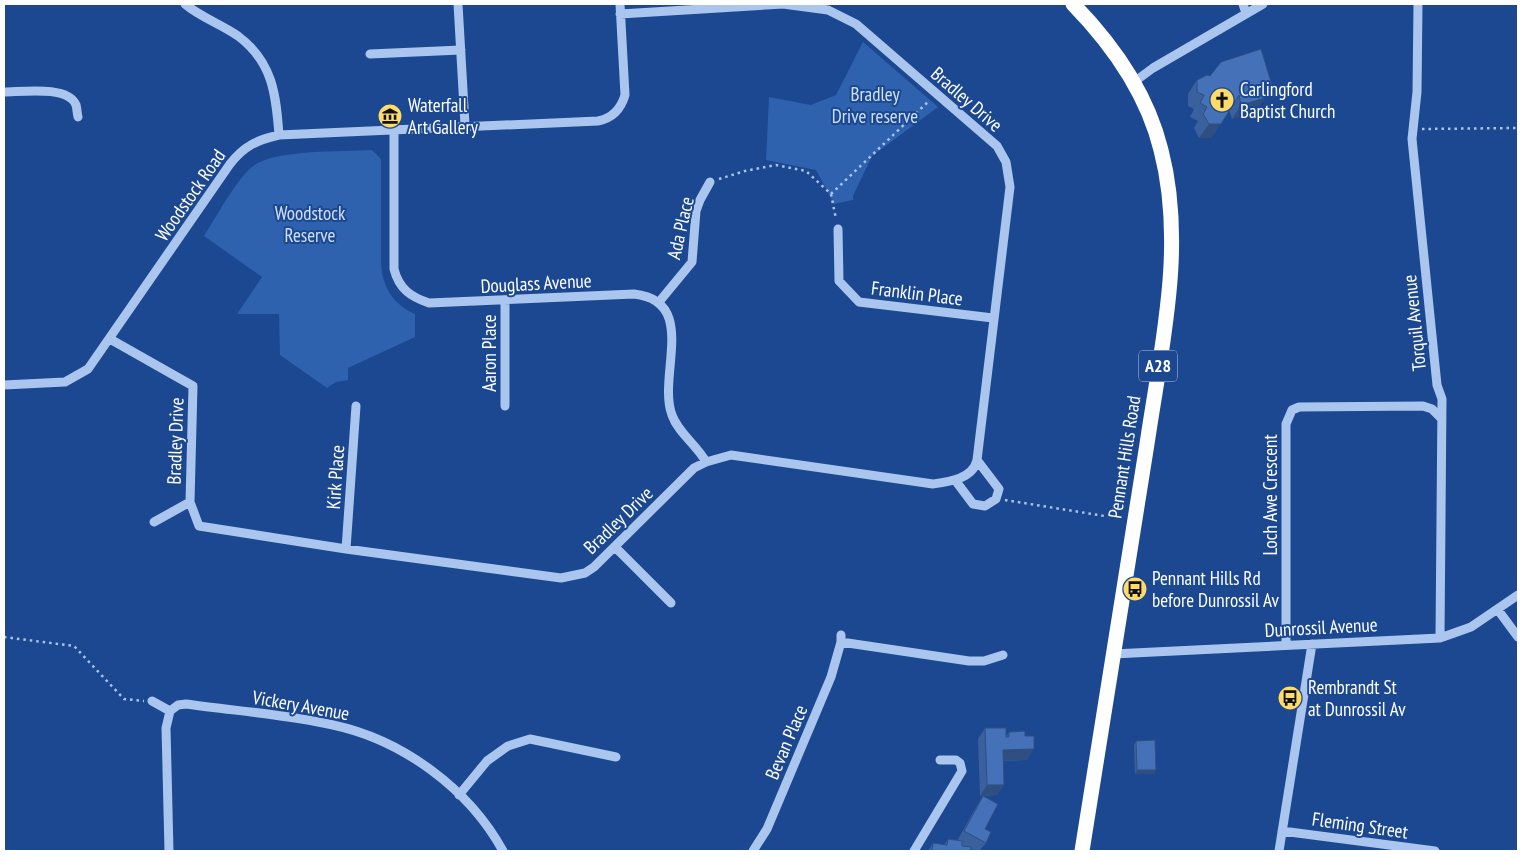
<svg xmlns="http://www.w3.org/2000/svg" width="1522" height="855" viewBox="0 0 1522 855" font-family="'PT Sans Narrow',sans-serif">
<rect width="100%" height="100%" fill="#1b4890"/>
<path fill="#2e61ae" d="M863,42L938,107L872,156L853,196V200L834,204L816,170L766,160L769,97L811,105L836,95Z
M372,150L381,159V262C382,287 393,304 415,314V337L348,368V380L336,382L327,388L280,355L279,314H237L262,277L204,236C217,216 235,181 252,167C272,149 343,152 372,150Z"/>
<g fill="none" stroke-linecap="round" stroke-linejoin="round">
<path stroke="#aac5ee" stroke-width="2.5" stroke-dasharray="2.5 4" stroke-linecap="butt" d="M1422,129L1518,128
M719,179L745,171L776,165L806,171L831,194L836,219
M831,194L930,100
M1005,500L1117,518
M4,637L74,646L124,699L144,701"/>
<path stroke="#aac5ee" stroke-width="9" d="M185,4C200,17 221,24 238,36C273,62 276,95 279,135
M458,4L465,125
M1243,4L1246,13
M1418,4L1417,92L1412,139L1437,385L1442,399L1440,638
M370,54L461,50
M1134,82L1153,68L1263,4
M4,92C21,92 68,85 76,105C77,108 77,113 78,117
M394,129V269C399,289 411,297 429,303L634,294C699,301 657,376 672,415C678,433 697,445 706,462
M838,229L839,281L859,302L993,318
M505,301V406
M659,302L692,262L696,211L700,200L710,182
M110,339L193,386L190,502L199,526L346,549L561,578L585,573L594,567L694,468L706,462L731,455L933,484C948,482 973,479 977,460L1010,187L1006,162L997,146L856,24L828,10L783,4L620,14
M4,385L65,382L88,369L230,164C244,146 257,140 279,135L598,121C613,118 621,109 625,95L620,4
M955,480L973,504L985,506L996,499L999,489L977,460
M154,522L190,502
M615,547L671,603
M346,549L356,406
M1498,610L1518,637
M841,642L969,661H984L1003,655
M1286,645V424L1292,410L1299,407L1423,406L1432,409L1441,418
M1113,654L1440,638L1471,627L1518,595
M152,701L170,711L166,728L169,851
M170,711L178,705L186,704C235,711 285,714 333,725C403,740 469,789 503,851
M459,795L487,761L508,746L530,739L616,757
M1282,831L1435,851
M753,851L767,829L831,677L841,642V635
M914,851L962,771L960,763L956,760H940
M1279,851L1312,644"/>
<path stroke="#fff" stroke-width="15" d="M1073,4C1113,45 1147,93 1161,150C1186,246 1161,348 1147,444C1126,580 1103,715 1082,851"/>
</g>
<path fill="#3a619e" d="M1210,76L1272,85L1265,96L1255,112L1232,119L1229,110L1211,138H1199L1194,128L1198,121L1190,117L1194,109L1188,106V94L1197,80Z
M985,728L1006,737L1009,732L1027,760L1003,761L1004,785L997,795L980,796L978,739Z
M1136,741L1156,770L1154,774H1135L1134,745Z
M983,796L986,843L979,851H975L971,849L970,851H928L933,843L944,845L948,839L957,841L976,807Z"/>
<path fill="#304f81" d="M1272,85L1263,98H1265L1255,112L1232,119L1241,105L1262,88Z
M1209,124H1221L1211,138H1199Z
M1034,749L1027,760L996,761L1003,750Z
M1137,770H1156L1154,774H1135Z
M987,785H1004L997,795L980,796Z"/>
<path fill="#4471b8" stroke="#304f81" d="M1261,49L1272,85L1262,88L1265,98L1241,105L1239,95L1221,124H1209L1203,114L1207,107L1200,103L1204,95L1197,92V80L1207,75L1210,76L1221,62Z
M985,728H1006V737H1009V732L1025,731V736H1034V749L1003,750L1004,785H987Z
M1155,740L1156,770H1137L1136,741Z
M983,796L998,804L985,829L991,832L986,843L964,831Z
M948,839L962,841V846L971,847L970,851H932L933,843L947,845Z"/>
<defs>
<symbol id="church-disc" viewBox="-11 -11 22 22"><circle r="9.5" fill="#ffdc68" stroke="#1b4890"/><path d="M-1.2-6h2.4v3.5h3.3v2.4h-3.3V6h-2.4V-.1h-3.3v-2.4h3.3Z" fill="#111"/></symbol>
<symbol id="museum-disc" viewBox="-11 -11 22 22"><circle r="9.5" fill="#ffdc68" stroke="#1b4890"/><path d="M0-6L6-3V-2H-6V-3ZM-5-1h2V3h-2ZM-1-1h2V3h-2ZM3-1h2V3H3ZM-6 4H6V6H-6Z" fill="#111"/></symbol>
<symbol id="bus-disc" viewBox="-11 -11 22 22"><circle r="9.5" fill="#ffdc68" stroke="#1b4890"/><path d="M-5-6H5V4H4V6H2V4H-2V6H-4V4H-5ZM-3.5-4V0h7V-4ZM-3.5 1.2v1.5H-2V1.2ZM2 1.2v1.5H3.5V1.2Z" fill="#111"/></symbol>
</defs>
<g fill-rule="evenodd">
<use href="#church-disc" x="1208" y="86" width="28" height="28"/>
<use href="#museum-disc" x="376" y="102" width="28" height="28"/>
<use href="#bus-disc" x="1121" y="575" width="28" height="28"/>
<use href="#bus-disc" x="1276" y="684" width="28" height="28"/>
</g>
<g text-anchor="middle" stroke-width="4" stroke-linejoin="round" paint-order="stroke">
<rect fill="#1b4890" stroke="#bbc8de" stroke-width="1" x="1139" y="350.5" width="38" height="31" rx="4"/>
<g font-size="18" font-weight="bold" fill="#fff">
<text x="1158" y="372">A28</text>
</g>
<g font-size="19" fill="#fff" stroke="#1b4890" text-anchor="start">
<text x="1240" y="96">Carlingford<tspan x="1240" dy="22">Baptist Church</tspan></text>
<text x="408" y="112">Waterfall<tspan x="408" dy="22">Art Gallery</tspan></text>
<text x="1152" y="585">Pennant Hills Rd<tspan x="1152" dy="22">before Dunrossil Av</tspan></text>
<text x="1308" y="694">Rembrandt St<tspan x="1308" dy="22">at Dunrossil Av</tspan></text>
</g>
<g font-size="19" fill="#d0e1fa" stroke="#1b4890">
<text x="875" y="101">Bradley<tspan x="875" dy="22">Drive reserve</tspan></text>
<text x="310" y="220">Woodstock<tspan x="310" dy="22">Reserve</tspan></text>
</g>
<g font-size="19" fill="#fff" stroke="#1b4890">
<text transform="translate(967 99) rotate(41)" y="7">Bradley Drive</text>
<text transform="translate(190 195) rotate(-55)" y="7">Woodstock Road</text>
<text transform="translate(680 228) rotate(-77)" y="7">Ada Place</text>
<text transform="translate(536 283) rotate(-3)" y="7">Douglass Avenue</text>
<text transform="translate(917 293) rotate(7)" y="7">Franklin Place</text>
<text transform="translate(1414 323) rotate(-96)" y="7">Torquil Avenue</text>
<text transform="translate(489 353) rotate(-90)" y="7">Aaron Place</text>
<text transform="translate(175 441) rotate(-88)" y="7">Bradley Drive</text>
<text transform="translate(1124 457) rotate(-81)" y="7">Pennant Hills Road</text>
<text transform="translate(335 477) rotate(-86)" y="7">Kirk Place</text>
<text transform="translate(1270 495) rotate(-90)" y="7">Loch Awe Crescent</text>
<text transform="translate(618 520) rotate(-44)" y="7">Bradley Drive</text>
<text transform="translate(1321 627) rotate(-3)" y="7">Dunrossil Avenue</text>
<text transform="translate(301 705) rotate(10)" y="7">Vickery Avenue</text>
<text transform="translate(786 742) rotate(-67)" y="7">Bevan Place</text>
<text transform="translate(1360 825) rotate(8)" y="7">Fleming Street</text>
</g>
</g>
<rect width="1522" height="855" fill="none" stroke="#ffffff" stroke-width="10"/>
</svg>
